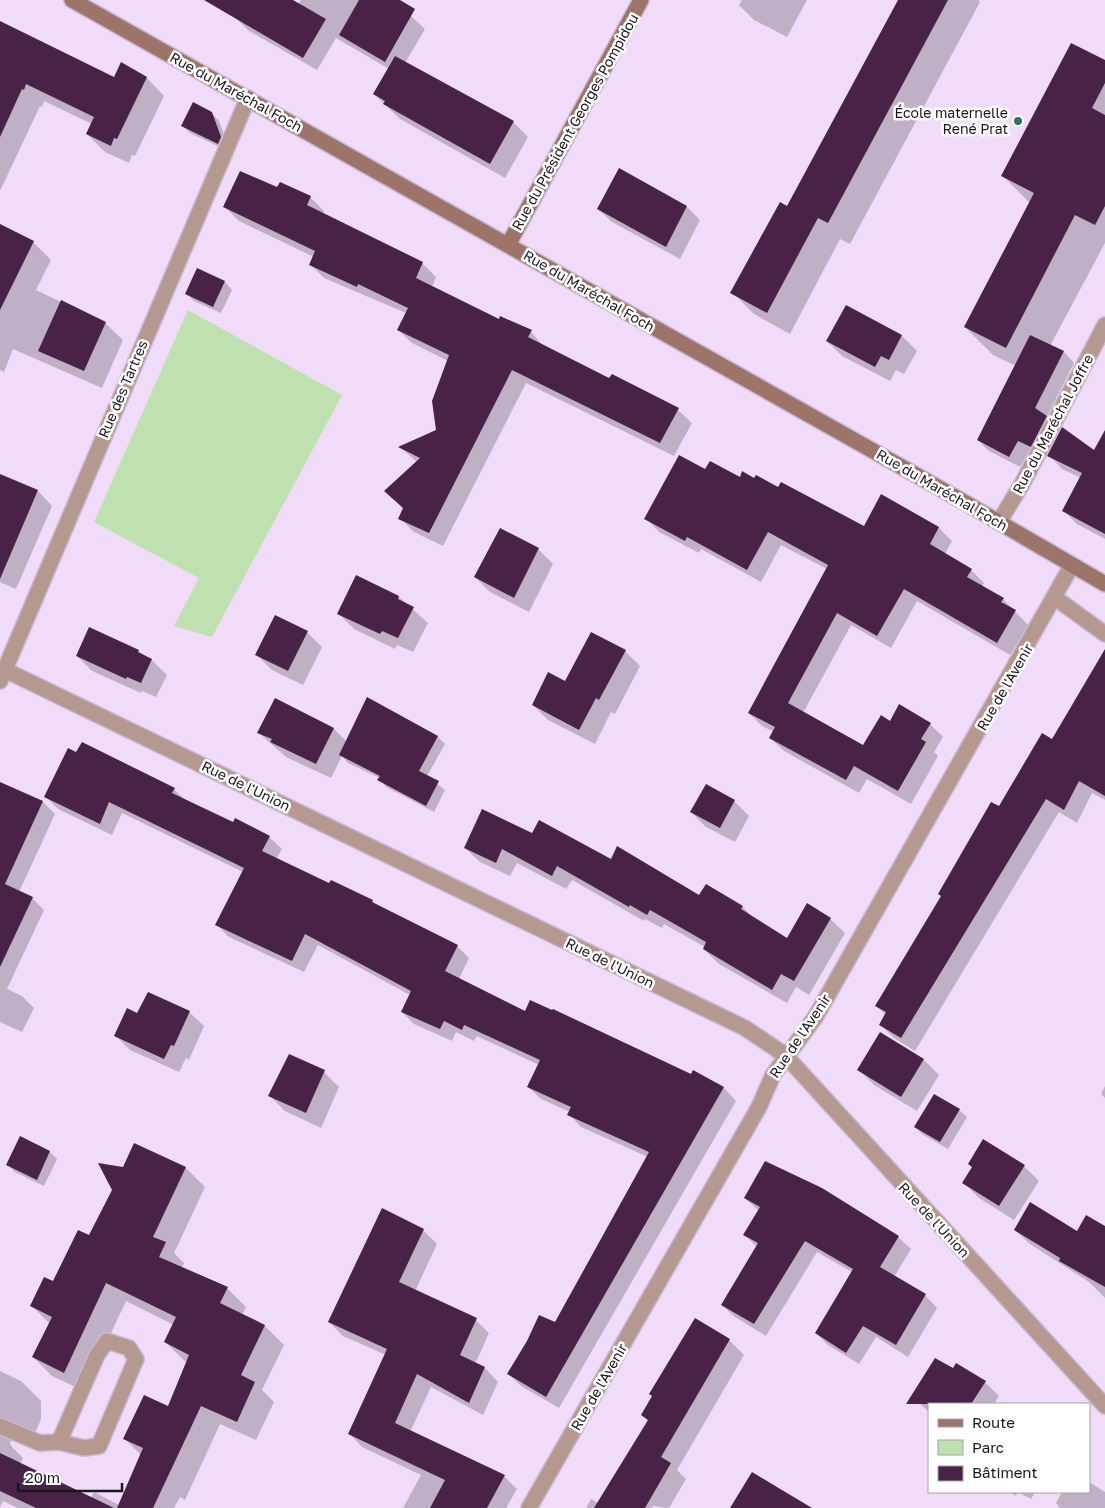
<svg xmlns="http://www.w3.org/2000/svg" width="1105" height="1508" viewBox="0 0 1105 1508" font-family="'Golos Text',sans-serif">
<rect width="100%" height="100%" fill="#f0dcf8"/>
<path fill="#bfe1b0" d="M188,310L342,395L212,637L174,626L199,578L94,522Z"/>
<path fill="#0003" d="M245,0H291L298,4L301,0H385L411,16L425,29L405,63L513,122L528,137L505,178L400,119L374,94L389,69L336,38L317,70L249,31L235,17Z
M742,0H807L787,37L754,20L739,5Z
M899,0H978L980,2L850,244L840,239L790,334L754,314L732,292L788,208Z
M0,32L114,78H147L164,96L135,156L132,155L129,163L105,152L87,134L92,124L44,101L42,107L40,106L0,191Z
M1105,62V243L1050,346L1064,352L1074,363L1046,418L1057,428L1041,457L1029,451L1020,467L989,451L978,440L1016,366L993,355L965,327L1030,203L1003,176Z
M211,113L219,121L228,145L226,150L190,133L183,126Z
M620,170L687,207L700,220L680,259L612,222L598,209Z
M278,189L310,197L324,211L323,214L422,263L436,277L432,287L499,320L531,332L544,347L610,380L678,410L692,423L674,456L526,383L443,546L414,532L400,518L404,509L386,491L417,462L400,447L437,431L448,361L412,343L398,330L406,313L324,278L310,264L314,257L239,221L225,207Z
M0,226L33,242L51,260L36,290L105,323L123,340L102,388L13,349L4,372L0,370Z
M197,270L225,282L232,290L221,313L194,301L187,294Z
M847,307L902,336L917,351L904,374L896,370L890,381L842,356L827,341Z
M1049,455L1105,460V539L1077,524L1064,511L1081,478L1062,469Z
M706,471L754,480L779,488L864,528L882,496L939,528L952,541L945,554L971,570L984,583L982,587L1003,599L1028,625L1010,655L917,601L891,648L851,625L803,713L863,747L890,722L930,724L943,737L934,752L938,756L911,804L867,779L859,793L784,751L770,738L774,732L762,726L749,713L827,569L781,545L761,582L701,549L699,553L659,532L646,518Z
M0,476L38,491L52,506L16,589L0,582Z
M500,530L538,549L553,564L529,612L490,592L475,577Z
M356,577L399,597L428,623L413,652L397,645L395,649L354,629L339,614Z
M307,632L322,647L303,685L272,670L257,655Z
M138,651L152,660L167,675L156,697L142,691L141,693L92,671L77,656Z
M625,651L640,666L615,714L611,712L595,744L548,720L533,705L566,683Z
M1105,680V800L1092,793L1077,823L1059,812L915,1051L894,1038L880,1024L886,1015L876,1006L999,808L1052,741Z
M368,699L438,737L445,744L427,776L445,790L434,812L386,787L380,778L348,763L342,756L331,778L286,757L259,733L334,729L347,742Z
M7,787L43,802L55,814L19,892L32,898L44,910L7,989L22,996L34,1008L22,1032L0,1022V801Z
M174,789L186,801L233,824L269,837L282,849L276,859L330,885L331,882L373,901L377,906L457,946L469,958L459,979L526,1012L691,1076L693,1072L724,1088L736,1101L559,1408L521,1386L509,1374L555,1324L648,1157L581,1127L569,1114L570,1112L541,1099L528,1087L539,1065L477,1036L474,1041L456,1032L452,1041L414,1024L402,1012L410,995L318,945L304,972L229,937L217,925L243,872L122,813L112,835L58,809L46,797Z
M734,801L749,816L735,842L706,827L691,812Z
M532,834L611,860L700,897L742,906L754,919L787,940L830,919L845,933L809,995L796,987L787,1003L719,964L704,949L705,947L664,924L662,928L645,919L644,921L572,880L566,889L517,863L510,876L480,862L465,848Z
M189,1012L204,1026L189,1060L186,1058L179,1072L130,1050L116,1036L138,1015Z
M881,1034L924,1060L939,1075L917,1111L874,1085L859,1070Z
M324,1072L339,1087L321,1128L285,1111L270,1096Z
M1105,1086V1098L1101,1094Z
M959,1110L967,1117L948,1149L922,1134L915,1126Z
M21,1138L50,1152L57,1159L44,1186L15,1172L8,1165Z
M135,1144L186,1168L205,1187L174,1253L184,1263L182,1268L227,1288L246,1307L242,1315L265,1326L284,1345L262,1390L274,1402L256,1440L220,1424L185,1500L180,1497L174,1508H18L3,1501L0,1507V1371L21,1381L41,1401V1419L32,1440L19,1435L10,1442L11,1446L23,1458L20,1464L91,1498L94,1492L119,1505L141,1455L125,1439L169,1408L187,1363L165,1342L174,1325L126,1301L84,1391L52,1376L33,1357L50,1324L32,1306L90,1237Z
M1024,1166L1039,1181L1014,1220L979,1198L964,1183L973,1167Z
M821,1190L898,1237L911,1249L894,1277L925,1295L937,1308L908,1357L876,1337L859,1364L828,1345L816,1333L852,1272L817,1252L766,1336L735,1317L722,1305L757,1247L745,1235L759,1211L745,1198Z
M383,1210L423,1230L437,1244L415,1291L476,1320L489,1333L475,1364L485,1368L498,1382L483,1415L431,1387L410,1432L504,1476L517,1489L506,1508H403L421,1475L362,1447L349,1433L386,1355L343,1336L329,1322Z
M1105,1228V1298L1089,1282L1030,1244L1015,1230L1077,1232Z
M729,1340L744,1355L677,1470L686,1479L669,1508L653,1506L652,1508H586L591,1499L598,1503L649,1421L642,1415Z
M953,1370L985,1382L999,1396L994,1404H929V1412L912,1397Z
M1089,1482L1105,1492V1508H1060L1056,1503L1062,1492H1089Z
M1009,1492H1035L1031,1499L1018,1492L1016,1496Z"/>
<path fill="#482347" d="M204,0H293L326,19L303,58Z
M359,0H400L415,9L385,62L339,35Z
M898,0H948L828,223L818,218L767,313L730,293L780,202L787,206Z
M0,21L114,77L121,62L147,77L117,139L114,138L111,146L86,134L94,117L26,84L24,90L22,89L0,137Z
M1071,43L1105,60V83L1092,108L1105,115V206L1095,225L1075,215L1006,348L964,327L1034,193L1001,176Z
M395,56L514,121L490,164L383,104L385,101L373,94Z
M193,102L212,112L221,137L218,144L181,126Z
M619,168L687,206L666,247L597,209Z
M240,171L277,187L280,182L311,196L307,205L423,262L416,278L499,319L500,316L532,330L528,337L609,378L612,374L679,408L660,443L512,370L429,533L398,519L403,508L384,491L420,458L398,447L436,430L432,401L449,355L397,330L408,308L358,284L357,287L309,265L315,251L223,207Z
M0,224L34,241L0,310Z
M197,268L225,281L213,307L185,294Z
M61,300L106,322L84,371L38,351Z
M846,305L902,335L889,360L881,356L875,367L826,341Z
M1030,335L1064,351L1035,408L1047,416L1031,447L1018,441L1009,457L977,440Z
M1062,427L1094,450L1105,430V534L1062,511L1082,473L1047,456Z
M679,455L705,469L710,461L740,477L742,471L754,478L756,475L778,487L781,482L864,526L881,494L939,527L930,544L972,569L967,577L1004,598L1001,602L1016,610L997,643L904,589L877,636L837,613L788,703L863,745L881,715L890,721L899,704L931,723L921,739L926,742L898,791L854,766L846,780L769,738L775,727L748,713L828,565L768,532L747,570L687,537L685,541L644,519Z
M0,474L38,490L0,579Z
M500,528L539,548L514,598L474,577Z
M356,575L399,596L398,599L414,607L398,638L382,631L380,634L337,614Z
M275,615L308,631L288,671L255,655Z
M89,627L139,650L138,652L152,659L141,683L127,677L126,679L76,656Z
M591,632L626,650L599,700L596,698L579,730L532,705L548,672L565,681Z
M1105,649V796L1079,781L1064,810L1046,799L901,1038L879,1025L886,1012L875,1006L941,896L938,894L991,802L999,806L1042,733L1052,739Z
M367,697L438,736L419,771L439,781L426,806L377,780L380,776L339,755Z
M275,698L334,728L316,764L270,742L272,739L257,733Z
M82,742L175,788L172,793L233,822L235,818L270,836L262,851L329,883L331,880L373,900L372,902L458,945L445,971L525,1011L530,1000L552,1010L553,1009L691,1074L693,1070L724,1087L546,1397L507,1374L527,1341L539,1315L555,1322L649,1152L567,1115L571,1107L527,1087L540,1060L464,1025L462,1030L444,1021L440,1029L401,1012L411,991L305,934L292,961L215,925L244,868L109,802L100,824L44,797L68,748L76,752Z
M0,782L43,801L5,884L33,897L0,967Z
M706,784L735,800L720,828L690,812Z
M482,809L532,833L539,820L611,859L617,846L699,895L706,884L743,906L741,909L787,938L807,903L831,918L794,981L781,974L772,990L703,949L706,942L650,910L647,915L630,905L629,907L557,866L552,876L502,849L496,863L464,848Z
M148,992L190,1011L174,1046L171,1045L164,1059L114,1036L127,1008L137,1013Z
M880,1032L924,1059L901,1097L857,1070Z
M289,1054L325,1070L306,1113L268,1096Z
M934,1094L960,1109L940,1142L914,1127Z
M20,1136L50,1151L37,1180L6,1165Z
M983,1139L1025,1165L999,1206L962,1183L972,1167L968,1164Z
M134,1143L186,1167L153,1237L166,1242L159,1257L228,1287L220,1303L265,1325L241,1375L255,1382L237,1422L201,1406L153,1508H117L143,1448L123,1439L144,1395L168,1406L189,1355L164,1342L176,1317L106,1283L64,1373L32,1357L52,1317L30,1306L44,1277L53,1281L78,1230L89,1235L112,1190L98,1163L123,1167Z
M765,1161L822,1188L899,1236L880,1267L926,1294L896,1345L863,1326L846,1353L815,1333L853,1269L805,1241L754,1324L721,1305L758,1243L743,1235L760,1207L744,1198Z
M1030,1202L1077,1231L1086,1215L1105,1226V1287L1059,1261L1060,1258L1014,1230Z
M382,1208L424,1229L399,1282L477,1318L460,1355L485,1367L469,1403L417,1374L395,1423L505,1475L487,1508H430L445,1480L348,1434L387,1349L328,1322Z
M695,1318L730,1339L661,1457L671,1463L645,1508H594L648,1420L641,1415L652,1396L649,1394Z
M935,1358L953,1368L956,1363L986,1381L971,1404H906Z
M0,1453L114,1508H36L0,1491Z
M752,1472L812,1508H730Z"/>
<g fill="none" stroke-linecap="round" stroke-linejoin="round">
<defs>
<path id="street" d="M999,522L1022,484L1105,325
M1054,597L1105,634
M5,670L745,1028L785,1055L1105,1406
M0,681L248,98
M0,1426L40,1443L59,1442L84,1448L99,1446L136,1359L129,1348L107,1341L97,1355L59,1442
M529,1508L759,1107L773,1075L816,1016L1072,565"/>
<path id="secondary" d="M72,0L964,502L1105,584
M508,245L641,0"/>
</defs>
<use href="#street" stroke="#cab8d1" stroke-width="18"/>
<use href="#secondary" stroke="#cab8d1" stroke-width="18"/>
<use href="#street" stroke="#b59991" stroke-width="15"/>
<use href="#secondary" stroke="#9c7469" stroke-width="15"/>
</g>
<circle fill="#307365" stroke="#fff" stroke-width="2" cx="1018" cy="121" r="5"/>
<g text-anchor="middle" stroke-width="5" stroke-linejoin="round" paint-order="stroke">
<g font-size="14" fill="#1c151e" stroke="#fff">
<text transform="translate(236 92) rotate(29)" y="5">Rue du Maréchal Foch</text>
<text transform="translate(575 122) rotate(-61)" y="5">Rue du Président Georges Pompidou</text>
<text transform="translate(589 291) rotate(30)" y="5">Rue du Maréchal Foch</text>
<text transform="translate(123 389) rotate(-67)" y="5">Rue des Tartres</text>
<text transform="translate(1053 424) rotate(-62)" y="5">Rue du Maréchal Joffre</text>
<text transform="translate(942 490) rotate(30)" y="5">Rue du Maréchal Foch</text>
<text transform="translate(1005 687) rotate(-60)" y="5">Rue de l'Avenir</text>
<text transform="translate(246 786) rotate(26)" y="5">Rue de l'Union</text>
<text transform="translate(610 963) rotate(26)" y="5">Rue de l'Union</text>
<text transform="translate(800 1036) rotate(-56)" y="5">Rue de l'Avenir</text>
<text transform="translate(934 1220) rotate(47)" y="5">Rue de l'Union</text>
<text transform="translate(599 1387) rotate(-60)" y="5">Rue de l'Avenir</text>
</g>
<g font-size="14" fill="#1c151e" stroke="#fff" text-anchor="end">
<text x="1008" y="118">École maternelle<tspan x="1008" dy="16">René Prat</tspan></text>
</g>
</g>
<rect x="928" y="1403" width="162" height="90" fill="#ffffff" stroke="#a4a1a5"/>
<rect x="938" y="1419" width="25" height="8" fill="#9c7469" stroke="#a4a1a5"/>
<text x="972" y="1428" font-size="15" fill="#1c151e">Route</text>
<rect x="938" y="1440" width="25" height="15" fill="#bfe1b0" stroke="#a4a1a5"/>
<text x="972" y="1453" font-size="15" fill="#1c151e">Parc</text>
<rect x="938" y="1466" width="25" height="15" fill="#482347" stroke="#a4a1a5"/>
<text x="972" y="1478" font-size="15" fill="#1c151e">Bâtiment</text>
<path d="M18 1483v8h104v-8" fill="none" stroke="#1c151e" stroke-width="2.5"/>
<text x="25" y="1483" font-size="15" fill="#1c151e" stroke="#ffffff" stroke-width="4" paint-order="stroke">20 m</text>
</svg>
